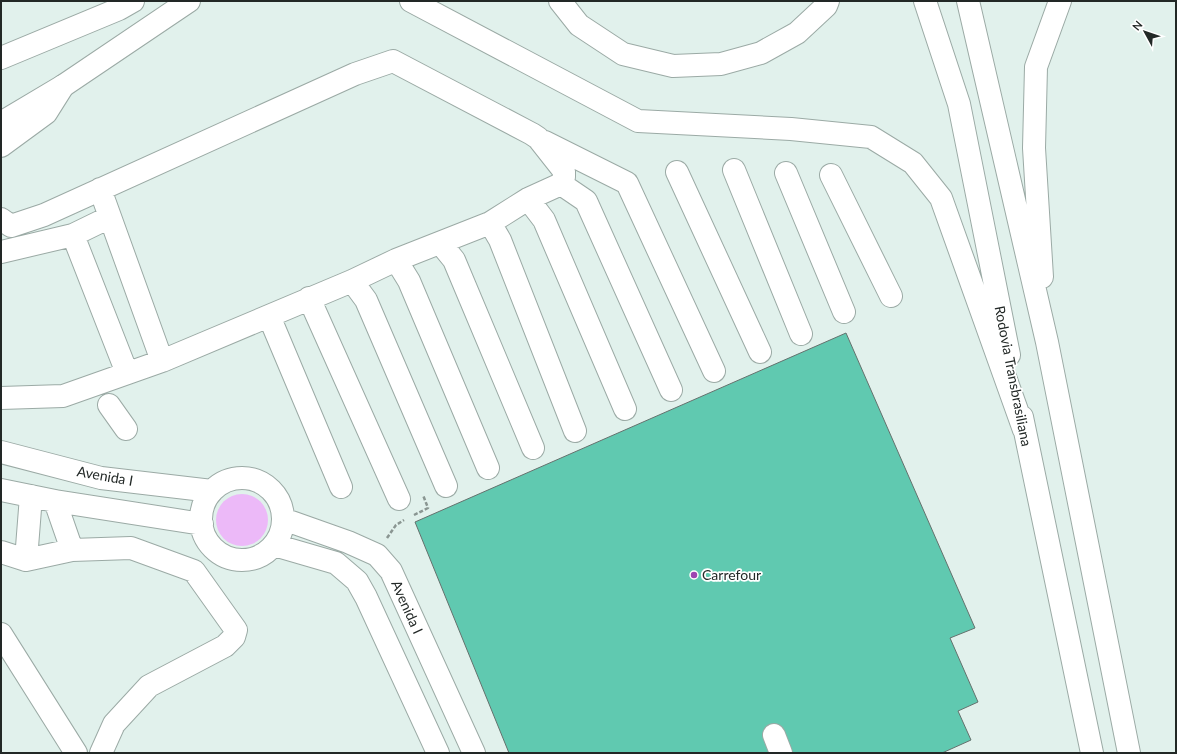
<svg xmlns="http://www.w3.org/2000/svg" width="1177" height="754" viewBox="0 0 1177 754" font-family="Lato,sans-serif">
<rect width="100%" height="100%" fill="#e1f1ec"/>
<path fill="#ecb9f8" d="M216 520a26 26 0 1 1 52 0a26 26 0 1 1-52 0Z"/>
<path fill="#60c9b0" stroke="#64716d" d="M846,333L975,628L950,638L978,702L958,711L971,740L942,753H509L415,522Z"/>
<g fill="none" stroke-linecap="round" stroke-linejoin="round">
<defs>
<path id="minor" d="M545,142L627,183L714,371
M1,146L46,113L63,86
M734,170L801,334
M677,172L760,352
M786,173L844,312
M831,175L891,296
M561,184L586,201L671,390
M100,189L162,361
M528,199L544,220L625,409
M1,219L11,226L44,215L355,74L393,61L532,134L538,138L564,171V177L561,184L528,199L490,223L396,260L352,281L162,361L63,396L1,398
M490,223L500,240L575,431
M73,235L127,373
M441,244L454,260L533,448
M1,252L73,235L110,217
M396,260L409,281L488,468
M352,281L366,300L446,486
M309,298L399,499
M269,316L341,487
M109,405L126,429
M1,452L101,478L212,491
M201 519a41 41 0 1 1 82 0a41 41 0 1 1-82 0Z
M1,490L55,501L202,524
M55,501L72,550
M283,519L348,542L377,555L391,571L474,753
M274,545L336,563L357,581L366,597L438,753
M1,552L26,560L72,550L131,548L194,571L236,630L234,637L225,646L149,686L114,724L101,753
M26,560L31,496
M1,634L76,753
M774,735L781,753"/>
<path id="major" d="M1,58L119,9L133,1
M1,123L63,86L189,1"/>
<path id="highway" d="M411,1L638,121L791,129L871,137L913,163L941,198L1024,430
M560,1L579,25L623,54L673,66L721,64L761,53L797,33L826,6L828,1
M925,1L959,104L1009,355
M968,1L1047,342L1129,753
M1042,277L1034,148L1036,67L1060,1
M1022,417L1092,753"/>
</defs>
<use href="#minor" stroke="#9baaa5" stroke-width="24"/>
<use href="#major" stroke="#9baaa5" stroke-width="24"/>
<use href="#highway" stroke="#9baaa5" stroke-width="24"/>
<path stroke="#8a9692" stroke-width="2.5" stroke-dasharray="4 2" stroke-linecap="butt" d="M414,515L428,508L423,495
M387,538L396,525L404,520"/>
<use href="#minor" stroke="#fff" stroke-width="22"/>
<use href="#major" stroke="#fff" stroke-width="22"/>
<use href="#highway" stroke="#fff" stroke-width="22"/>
</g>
<circle fill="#9d45b1" stroke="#fff" stroke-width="1.5" cx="694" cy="575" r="4"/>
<g text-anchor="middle" stroke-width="3.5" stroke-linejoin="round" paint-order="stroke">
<g font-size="14" fill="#222826" stroke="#fff">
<text transform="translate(1013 376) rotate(79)" y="5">Rodovia Transbrasiliana</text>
<text transform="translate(105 476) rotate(10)" y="5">Avenida I</text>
<text transform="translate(407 607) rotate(66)" y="5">Avenida I</text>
</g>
<g font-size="14" fill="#222826" stroke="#fff" text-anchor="start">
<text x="702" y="580">Carrefour</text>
</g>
</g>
<rect width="1177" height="754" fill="none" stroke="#222826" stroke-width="4"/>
<g transform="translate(1145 32) rotate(310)" stroke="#ffffff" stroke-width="3" paint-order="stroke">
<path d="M0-3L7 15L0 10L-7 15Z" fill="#222826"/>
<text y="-6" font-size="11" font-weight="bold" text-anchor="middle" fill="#222826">N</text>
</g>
</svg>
